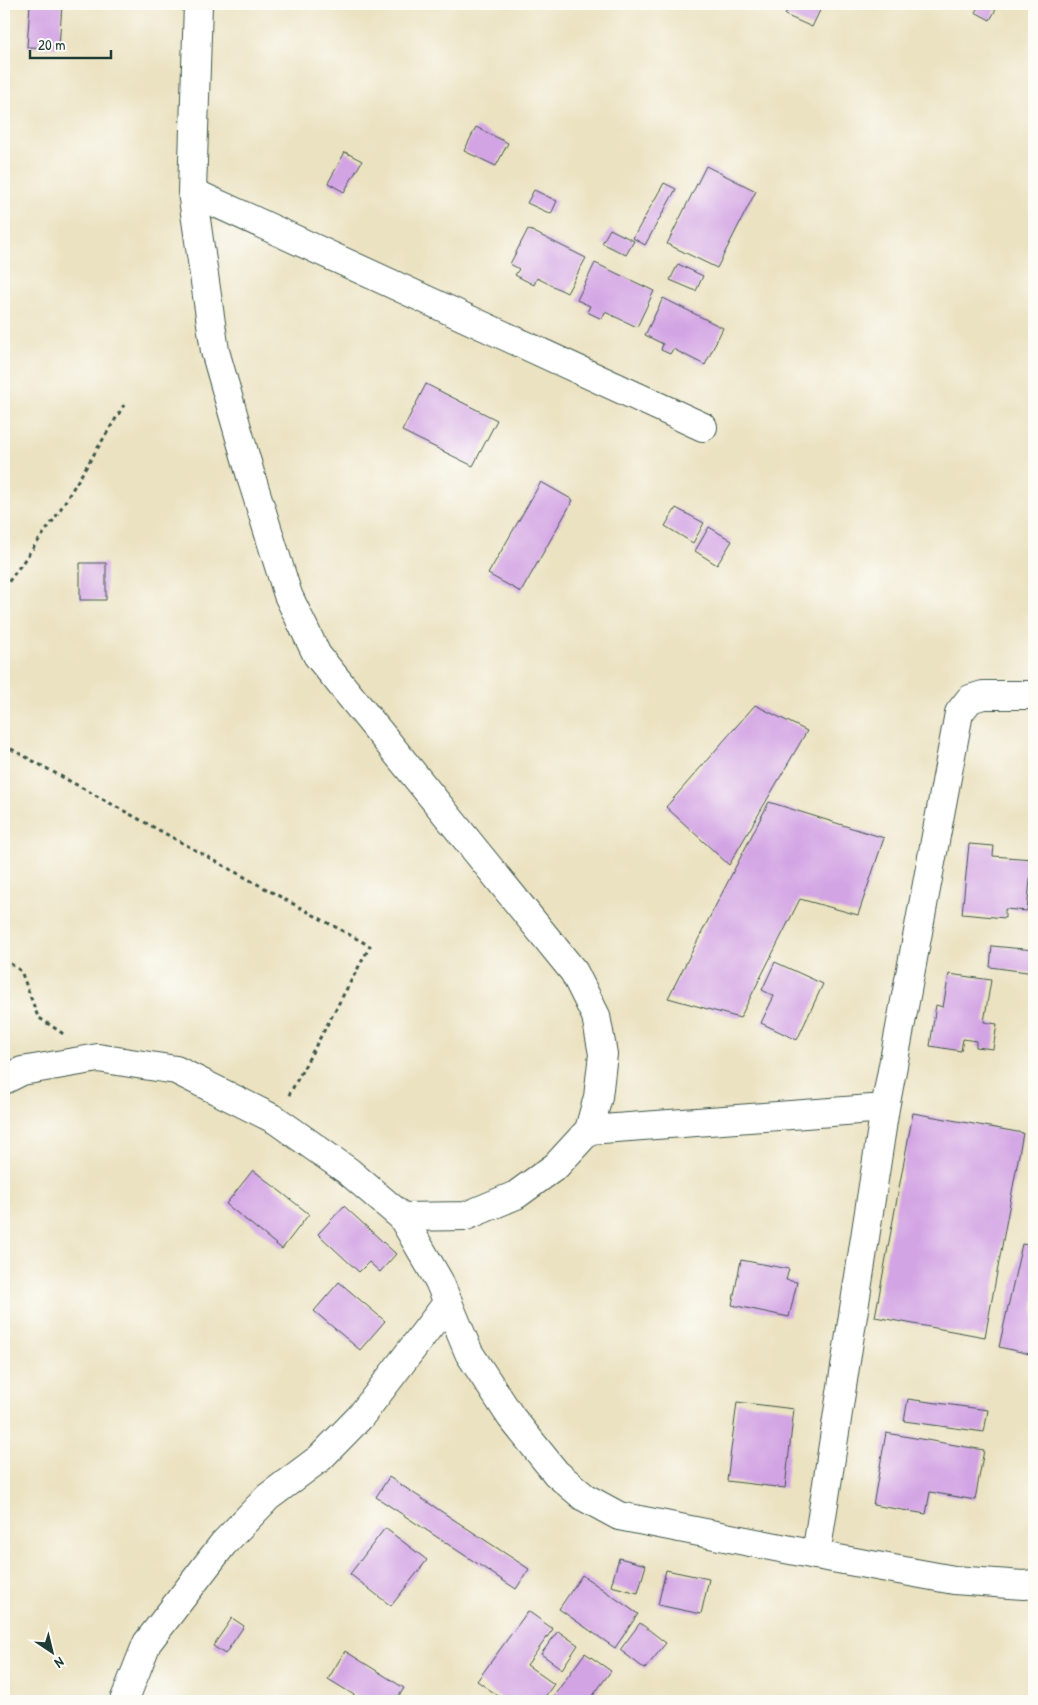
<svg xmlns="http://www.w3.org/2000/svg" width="1038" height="1705" viewBox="0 0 1038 1705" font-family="'Patrick Hand',sans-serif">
<rect width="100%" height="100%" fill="#fdfcf7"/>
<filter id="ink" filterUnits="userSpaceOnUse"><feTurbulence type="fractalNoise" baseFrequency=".02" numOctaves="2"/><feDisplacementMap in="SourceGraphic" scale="10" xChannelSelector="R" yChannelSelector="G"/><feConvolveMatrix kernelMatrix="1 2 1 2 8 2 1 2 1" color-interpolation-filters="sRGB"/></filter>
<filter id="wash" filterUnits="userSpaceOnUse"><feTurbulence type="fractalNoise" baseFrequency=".0096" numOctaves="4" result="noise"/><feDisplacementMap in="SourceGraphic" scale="20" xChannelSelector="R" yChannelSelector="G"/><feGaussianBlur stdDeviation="1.12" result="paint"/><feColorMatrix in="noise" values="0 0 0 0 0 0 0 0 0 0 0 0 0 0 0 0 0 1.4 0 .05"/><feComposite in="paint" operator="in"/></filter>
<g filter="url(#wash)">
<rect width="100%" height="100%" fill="#ebe2c1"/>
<g id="blocks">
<path fill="#d3a4e4" d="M30,4H62L59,48L27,47Z
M791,4H823L812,27L785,15Z
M980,4H999L990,20L975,12Z
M476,127L508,143L496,166L464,151Z
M345,152L362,161L344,192L328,183Z
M706,166L756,191L717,268L667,244Z
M664,183L676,189L645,245L633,238Z
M534,190L557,201L551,214L527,203Z
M528,229L586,258L567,293L537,278L534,285L515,275L519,269L510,264Z
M610,229L634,241L626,255L602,243Z
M595,263L654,291L637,327L605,312L602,319L587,312L590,306L577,300Z
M678,264L703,276L696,291L670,280Z
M663,298L723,328L705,365L673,349L670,354L661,350L663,344L645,335Z
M426,384L497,420L473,466L402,431Z
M541,482L573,500L521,592L488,574Z
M676,508L704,523L693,543L665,526Z
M709,527L732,541L717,565L695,551Z
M80,563H106V600H80Z
M755,705L807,731L729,865L666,807Z
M769,802L884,838L858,915L800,899L740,1018L668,998Z
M969,844L994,846L993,856L1032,859L1027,911L1005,909V918L962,914Z
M992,946L1034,950V973L990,967Z
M775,962L823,984L797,1040L761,1023L774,996L762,990Z
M949,974L991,980L984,1022L997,1024L993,1049L976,1047V1041L963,1039L961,1051L930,1046L936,1005L943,1007Z
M913,1113L1023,1133L985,1337L875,1317Z
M253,1170L309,1214L282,1249L226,1204Z
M344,1206L396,1254L380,1272L369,1262L359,1272L318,1234Z
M1022,1244L1034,1246V1355L999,1347Z
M741,1260L789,1269L786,1280L797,1282L789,1317L732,1305Z
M339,1282L385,1321L360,1350L314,1311Z
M908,1399L988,1410L984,1432L904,1421Z
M737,1402L794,1409L785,1488L727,1481Z
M886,1433L984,1450L975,1500L930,1492L926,1514L873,1505Z
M389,1477L529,1569L516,1589L376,1497Z
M385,1528L427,1560L391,1606L350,1574Z
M619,1558L646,1565L638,1593L611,1586Z
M666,1570L709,1579L701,1614L658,1605Z
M582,1575L638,1614L615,1648L559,1609Z
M528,1611L553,1629L527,1665L554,1684L542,1701H506L477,1681Z
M232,1618L244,1626L225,1654L213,1646Z
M640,1623L666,1643L645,1669L620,1650Z
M558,1631L578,1645L562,1669L541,1654Z
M345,1651L404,1688L396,1701H364L328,1679Z
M585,1653L611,1671L589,1701H550Z"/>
</g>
</g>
<g filter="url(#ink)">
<use href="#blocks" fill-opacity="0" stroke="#3e5649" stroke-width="1"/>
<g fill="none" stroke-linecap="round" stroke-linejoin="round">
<defs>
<path id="street" d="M198,4L192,192L215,351L252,480L288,595L317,655L574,972L596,1016L603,1054L598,1097L589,1130L556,1166L516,1195L466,1216L402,1217
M192,192L703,427
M589,1130L885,1108
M816,1555L885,1108L959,713L970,699L983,695H1034
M124,1701L147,1643L223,1544L268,1497L320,1458L360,1417L448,1302"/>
<path id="secondary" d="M4,1080L22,1071L98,1058L176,1070L276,1120L348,1171L402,1217L439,1281L469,1353L511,1417L556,1473L584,1497L619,1516L816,1555L954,1580L1023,1585L1034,1584"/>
</defs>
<use href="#street" stroke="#3e5649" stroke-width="30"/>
<use href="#secondary" stroke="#3e5649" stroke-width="30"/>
<path stroke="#3e5649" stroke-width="3" stroke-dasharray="4 4" stroke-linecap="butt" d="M4,588L55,518L124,405
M4,745L370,946L289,1095
M4,959L21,971L38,1017L65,1035"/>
<use href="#street" stroke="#fff" stroke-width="28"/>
<use href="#secondary" stroke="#fff" stroke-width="28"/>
</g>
</g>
<rect width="1038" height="1705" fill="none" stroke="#fdfcf7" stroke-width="20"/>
<g transform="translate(52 1652) rotate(145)" stroke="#fdfcf7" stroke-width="4" paint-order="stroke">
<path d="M0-4L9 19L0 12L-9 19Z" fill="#1f3d34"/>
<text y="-8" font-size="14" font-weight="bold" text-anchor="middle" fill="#1f3d34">N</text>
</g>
<path d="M30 50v8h81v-8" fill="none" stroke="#1f3d34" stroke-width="2.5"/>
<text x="38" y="50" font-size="15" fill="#1f3d34" stroke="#fdfcf7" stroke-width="4" paint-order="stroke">20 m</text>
</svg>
